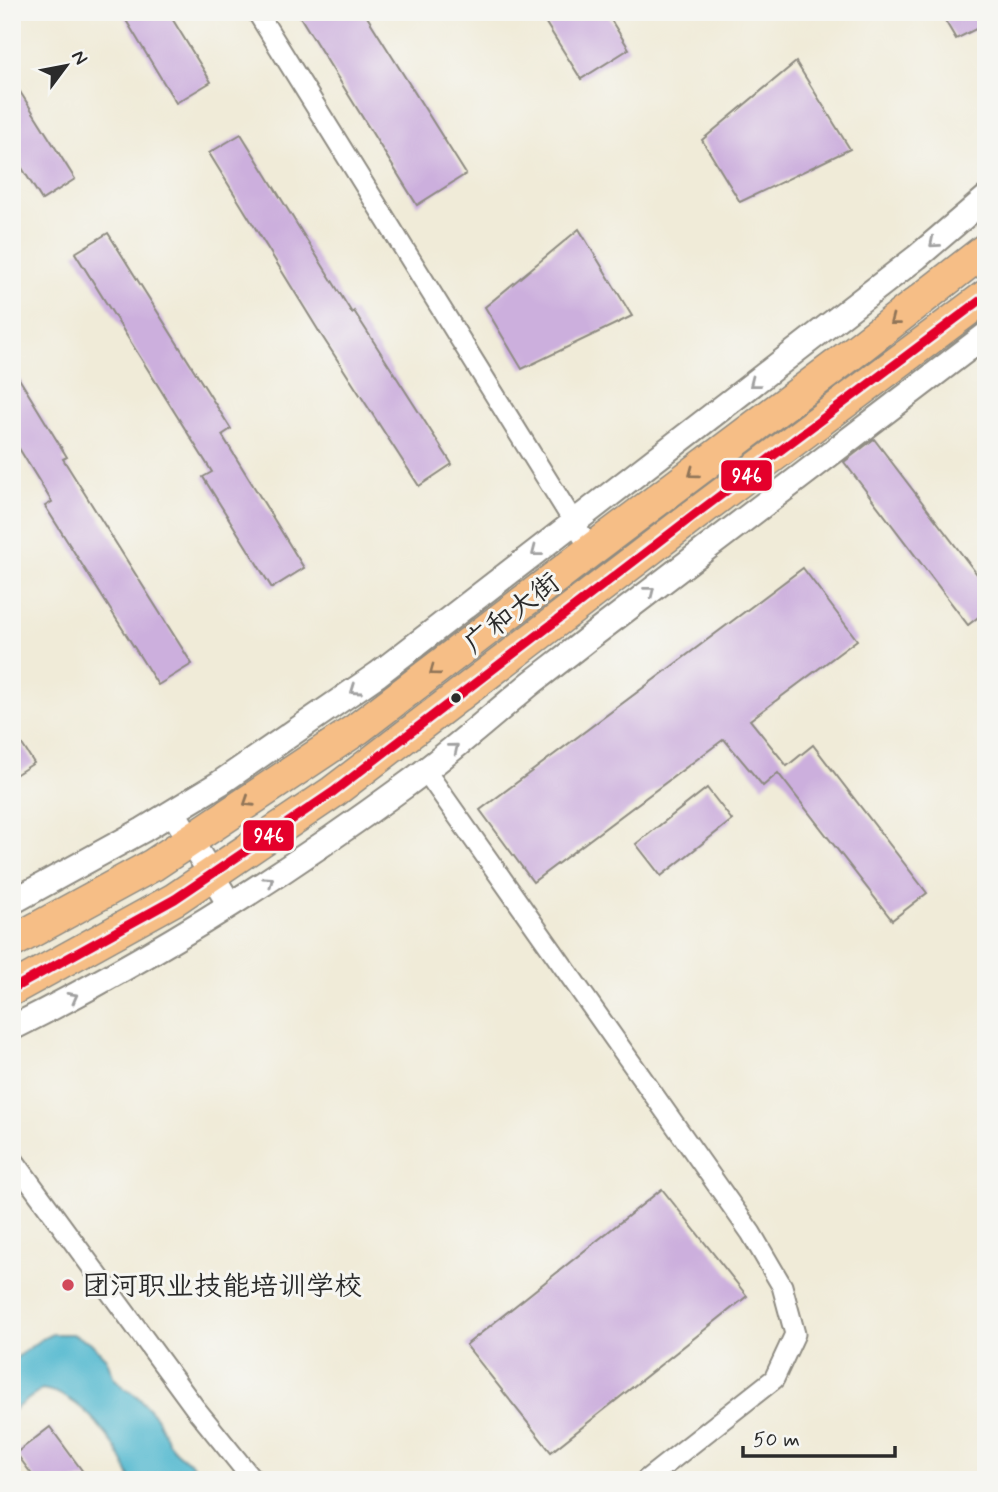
<svg xmlns="http://www.w3.org/2000/svg" width="998" height="1492" viewBox="0 0 998 1492" font-family="Mynerve,'LXGW WenKai TC',sans-serif">
<rect width="100%" height="100%" fill="#f6f6f2"/>
<filter id="ink" filterUnits="userSpaceOnUse"><feTurbulence type="fractalNoise" baseFrequency=".0143" numOctaves="2"/><feDisplacementMap in="SourceGraphic" scale="14" xChannelSelector="R" yChannelSelector="G"/><feConvolveMatrix kernelMatrix="1 2 1 2 8 2 1 2 1" color-interpolation-filters="sRGB"/></filter>
<filter id="wash" filterUnits="userSpaceOnUse"><feTurbulence type="fractalNoise" baseFrequency=".00686" numOctaves="4" result="noise"/><feDisplacementMap in="SourceGraphic" scale="28" xChannelSelector="R" yChannelSelector="G"/><feGaussianBlur stdDeviation="1.57" result="paint"/><feColorMatrix in="noise" values="0 0 0 0 0 0 0 0 0 0 0 0 0 0 0 0 0 1.4 0 .05"/><feComposite in="paint" operator="in"/></filter>
<g filter="url(#wash)">
<rect width="100%" height="100%" fill="#f0ebd8"/>
<path fill="#51b8cf" stroke="#3e727d" stroke-width="2" d="M52,1334H72L90,1342L106,1358L114,1378L124,1388L137,1396L156,1417L168,1442L178,1454L190,1462L203,1480H131C118,1443 82,1395 42,1389L12,1411V1361L40,1340Z"/>
<g id="blocks">
<path fill="#ccafdd" d="M121,12H168L211,82L176,103Z
M297,12H364L466,174L417,205Z
M539,12H606L629,49L581,79Z
M940,12H986V24L956,39Z
M796,62L850,149L740,202L702,140Z
M12,79L75,179L42,200L12,152Z
M241,134L352,313L354,311L452,464L419,486L320,333L209,153Z
M579,229L632,316L522,369L485,307Z
M108,233L231,429L222,435L304,568L272,588L203,477L212,472L75,253Z
M12,367L67,457L63,459L192,664L158,685L45,506L52,502L12,437Z
M874,439L986,586V611L968,625L844,462Z
M803,568L857,640L750,720L787,766L813,745L927,893L892,920L778,773L763,786L724,739L533,882L480,810Z
M12,729L34,763L12,777Z
M707,788L732,820L661,876L636,844Z
M662,1189L747,1296L551,1452L466,1345Z
M50,1427L89,1480H36L16,1453Z"/>
</g>
</g>
<g filter="url(#ink)">
<use href="#blocks" fill-opacity="0" stroke="#8e8b82" stroke-width="2"/>
<g fill="none" stroke-linecap="round" stroke-linejoin="round">
<defs>
<path id="minor" d="M257,12L591,550
M425,770L751,1233L782,1286L795,1334L774,1379L646,1480
M12,1158L195,1408L253,1480"/>
<path id="tertiary" d="M173,812L230,905
M12,902L143,830L220,783L378,674L917,257L986,198
M12,1028C151,959 282,876 406,785C449,754 489,718 530,684C549,669 569,654 589,638L986,335"/>
<path id="primary" d="M12,942L153,865L357,729L591,550L850,355L986,249
M12,989L175,899L333,792L693,516L986,296"/>
</defs>
<use href="#minor" stroke="#8e8b82" stroke-width="23"/>
<use href="#tertiary" stroke="#8e8b82" stroke-width="28"/>
<use href="#primary" stroke="#8e8b82" stroke-width="35"/>
<use href="#minor" stroke="#fff" stroke-width="19"/>
<use href="#tertiary" stroke="#fff" stroke-width="24"/>
<use href="#primary" stroke="#f6be86" stroke-width="32"/>
<defs>
<path id="bus-1" d="M12,989L175,899L333,792L693,516L986,296"/>
</defs>
<use href="#bus-1" stroke="#f6f6f2" stroke-width="14"/>
<use href="#bus-1" stroke="#e4002b" stroke-width="9"/>
</g>
<defs><path id="oneway-chevron" d="M-2-3.5L2.5 0L-2 3.5" fill="none" stroke-width="1.6" stroke-linecap="round" stroke-linejoin="round" transform="scale(1.75)"/></defs>
<g stroke="#a0a0a0">
<use href="#oneway-chevron" transform="translate(934 243) rotate(140)"/>
<use href="#oneway-chevron" transform="translate(754 383) rotate(142)"/>
<use href="#oneway-chevron" transform="translate(536 552) rotate(142)"/>
<use href="#oneway-chevron" transform="translate(650 591) rotate(-38)"/>
<use href="#oneway-chevron" transform="translate(355 690) rotate(145)"/>
<use href="#oneway-chevron" transform="translate(454 748) rotate(-39)"/>
<use href="#oneway-chevron" transform="translate(269 881) rotate(-35)"/>
<use href="#oneway-chevron" transform="translate(73 997) rotate(-29)"/>
</g>
<g stroke="#907458">
<use href="#oneway-chevron" transform="translate(894 321) rotate(142)"/>
<use href="#oneway-chevron" transform="translate(693 473) rotate(143)"/>
<use href="#oneway-chevron" transform="translate(434 671) rotate(143)"/>
<use href="#oneway-chevron" transform="translate(248 802) rotate(147)"/>
</g>
</g>
<circle fill="#2b2b2b" stroke="#f6f6f2" stroke-width="2.5" cx="456" cy="698" r="6"/>
<circle fill="#d1495b" stroke="#f6f6f2" stroke-width="2.5" cx="68" cy="1285" r="7"/>
<g text-anchor="middle" stroke-width="6" stroke-linejoin="round" paint-order="stroke">
<g font-size="28" fill="#2b2b2b" stroke="#f6f6f2">
<text transform="translate(511 612) rotate(-38)" y="10">广和大街</text>
</g>
<g font-size="28" fill="#2b2b2b" stroke="#f6f6f2" text-anchor="start">
<text x="82" y="1295">团河职业技能培训学校</text>
</g>
</g>
<g stroke="#f6f6f2" stroke-width="2.5">
<rect x="720" y="459" width="53" height="33" rx="7" fill="#e4002b"/>
<rect x="242" y="819" width="53" height="33" rx="7" fill="#e4002b"/>
</g>
<g font-size="19" text-anchor="middle" font-weight="bold" fill="#fff">
<text x="747" y="482">946</text>
<text x="269" y="842">946</text>
</g>
<rect width="998" height="1492" fill="none" stroke="#f6f6f2" stroke-width="42"/>
<g transform="translate(66 66) rotate(58)" stroke="#f6f6f2" stroke-width="5" paint-order="stroke">
<path d="M0-5L12 26L0 18L-12 26Z" fill="#2b2b2b"/>
<text y="-10" font-size="19" font-weight="bold" text-anchor="middle" fill="#2b2b2b">N</text>
</g>
<path d="M743 1446v10h152v-10" fill="none" stroke="#2b2b2b" stroke-width="3.5"/>
<text x="753" y="1446" font-size="21" fill="#2b2b2b" stroke="#f6f6f2" stroke-width="5" paint-order="stroke">50 m</text>
</svg>
